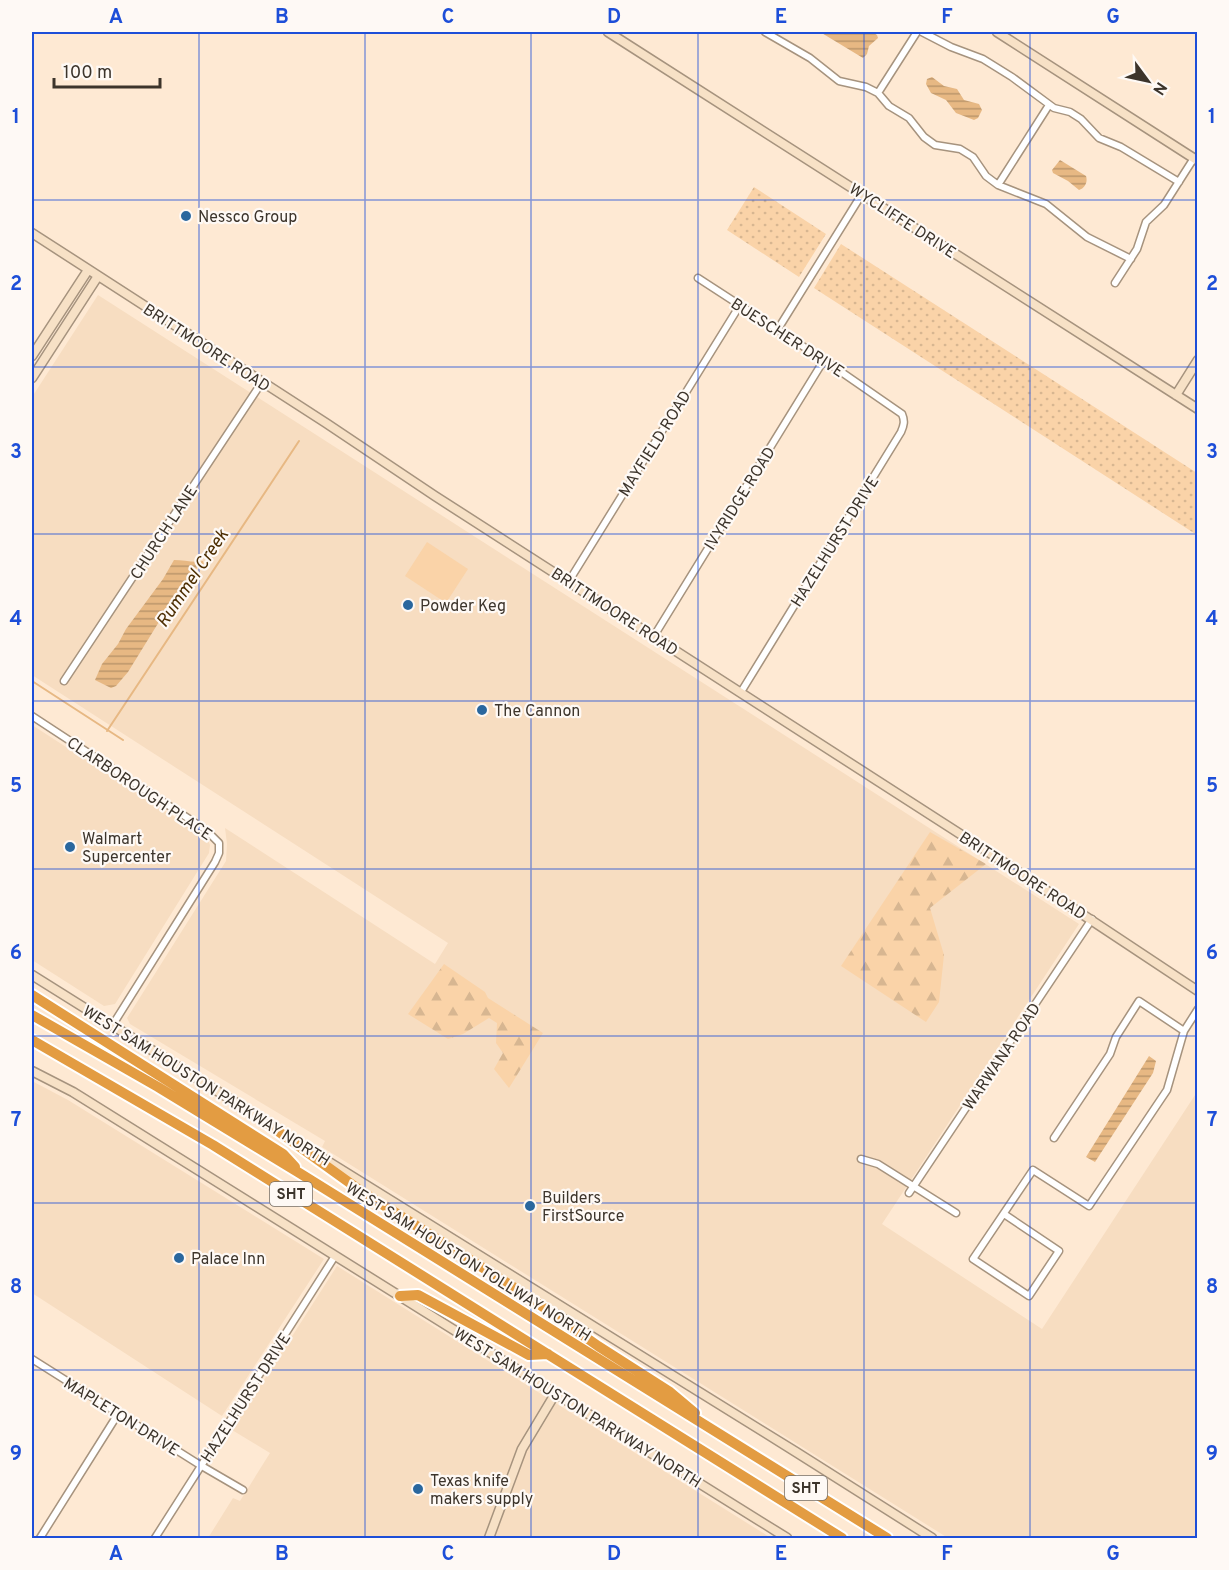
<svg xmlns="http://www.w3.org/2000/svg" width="1229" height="1570" viewBox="0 0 1229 1570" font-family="Overpass,sans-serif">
<defs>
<pattern id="grass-dots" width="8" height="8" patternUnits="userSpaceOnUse" patternTransform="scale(1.5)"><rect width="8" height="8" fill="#fad3a8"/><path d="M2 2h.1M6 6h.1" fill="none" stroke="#d7b691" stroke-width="1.8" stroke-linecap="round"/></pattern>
<pattern id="forest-firs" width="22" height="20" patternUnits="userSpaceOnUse" patternTransform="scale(1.5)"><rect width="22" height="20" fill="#fad3a8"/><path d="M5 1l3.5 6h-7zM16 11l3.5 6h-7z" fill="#d7b691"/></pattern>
<pattern id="water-rules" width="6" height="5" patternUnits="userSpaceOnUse" patternTransform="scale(1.5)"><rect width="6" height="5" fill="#e7b883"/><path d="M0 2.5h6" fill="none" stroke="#bc966b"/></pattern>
</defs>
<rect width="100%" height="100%" fill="#fee9d3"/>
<path fill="#f7ddc1" d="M98,295L1079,924L882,1224L1042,1329L1197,1092V1538H948L322,1147L325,1141L130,1024L127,1018L226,861L227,844L225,828L435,964L448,943L32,675V397Z
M32,725L207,838L210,845L209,853L115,1004L104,1006L32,960Z
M32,1081L68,1100L324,1259L222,1416L32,1293Z
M337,1266L771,1538H208L233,1498L240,1501L270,1453L232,1430Z"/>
<path fill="url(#grass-dots)" d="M754,187L826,234L799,277L727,230Z
M841,244L1197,473V535L814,288Z"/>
<path fill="url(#forest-firs)" d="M930,832L986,864L930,908L944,955L939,1002L926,1022L841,966Z
M444,964L485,992L488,998L543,1033L509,1088L494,1069L503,1053L496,1043L497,1023L489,1018L463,1034L448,1039L408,1014Z"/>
<path fill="#fad3a8" d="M427,542L468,569L446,603L405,576Z"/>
<path fill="url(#water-rules)" d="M820,32H872L877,35L878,38L869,46L867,54L863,58Z
M932,77L944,86L957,89L964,100L979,104L982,110L978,118L974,120L956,113L946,100L931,93L926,84L927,79Z
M1060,160L1086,176C1088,182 1085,188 1079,190L1068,181L1053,173L1052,170Z
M174,560C184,560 194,563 203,561L204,565L197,568L170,604L128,672L116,686L111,688L95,680L102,664L118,644L126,629L163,579Z
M1149,1056L1156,1061L1153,1073L1095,1162L1086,1157Z"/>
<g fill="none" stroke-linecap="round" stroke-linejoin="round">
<path stroke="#e7b883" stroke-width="2" d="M32,681L123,740
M107,731L299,441"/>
<defs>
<path id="street" d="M765,32L810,58L839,81L866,87L878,93L889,106L909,118L924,137L935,145L960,149L973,157L986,176L998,185L1046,204L1087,237L1131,259
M922,32L951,47L983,59L1012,77L1054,108L1070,112L1081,119L1099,138L1121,147L1179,182
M878,93L917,32
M998,185L1049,105
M698,278L824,360L902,414C905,421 904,425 901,432L741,692
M1115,283L1137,249L1146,222L1164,205L1194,158
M778,329L862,194
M569,581L740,305
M654,636L824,360
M64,681L262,382
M32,716L206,830L219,843V853L215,862L112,1026
M1054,1138L1110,1054L1116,1037L1139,1001L1184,1031
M861,1159L878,1164L956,1213
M909,1193L1092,919
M1004,1214L1059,1251L1029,1296L973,1259L1033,1170L1089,1206L1167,1090L1184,1031L1198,1009
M32,1359L200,1465L243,1490
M40,1538L118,1414
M155,1538L335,1256"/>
<path id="secondary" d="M608,32L1198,409
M997,32L1198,161
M32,233L326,423L435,496L999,859L1198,991
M32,356L88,270
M32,378L98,276
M1176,395L1198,360
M32,975L273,1126
M32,1071L73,1092L787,1538
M324,1159L796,1452L932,1538
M489,1538L522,1449L555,1394"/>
<path id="highway" d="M32,995L283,1154L295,1167
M32,1015L158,1087L301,1174L887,1538
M32,1040L213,1145L842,1538
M268,1124L361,1191L526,1295L598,1346L670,1392L695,1413
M400,1296L418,1295L529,1355L548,1354"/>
</defs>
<use href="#street" stroke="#a6937e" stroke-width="9"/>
<use href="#secondary" stroke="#a6937e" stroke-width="11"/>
<use href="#highway" stroke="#fff" stroke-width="14"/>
<use href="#street" stroke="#fff" stroke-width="6"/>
<use href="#secondary" stroke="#f7e1c6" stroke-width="8"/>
<use href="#highway" stroke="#e39c42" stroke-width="10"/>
</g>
<path fill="none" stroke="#1d4ed8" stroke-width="1.5" stroke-opacity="0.55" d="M199,32V1538M365,32V1538M531,32V1538M698,32V1538M864,32V1538M1030,32V1538M32,200H1198M32,367H1198M32,534H1198M32,701H1198M32,869H1198M32,1036H1198M32,1203H1198M32,1370H1198"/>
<g fill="#2a679e" stroke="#fef9f5" stroke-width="2">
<circle cx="186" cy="216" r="6"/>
<circle cx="408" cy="605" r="6"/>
<circle cx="482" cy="710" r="6"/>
<circle cx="70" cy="847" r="6"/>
<circle cx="530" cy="1206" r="6"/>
<circle cx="179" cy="1258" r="6"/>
<circle cx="418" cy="1489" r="6"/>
</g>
<g text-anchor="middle" stroke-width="4.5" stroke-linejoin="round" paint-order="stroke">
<g fill="#fef9f5" stroke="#766f68" stroke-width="1.5">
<rect x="270" y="1182" width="42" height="24" rx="4.5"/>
<rect x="785" y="1476" width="42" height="24" rx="4.5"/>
</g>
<g font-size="15" font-weight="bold" fill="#3c342b">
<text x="291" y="1199">SHT</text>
<text x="806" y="1493">SHT</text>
</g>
<g font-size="16" fill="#3c342b" stroke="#fef9f5" text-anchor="start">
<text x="198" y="222">Nessco Group</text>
<text x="420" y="611">Powder Keg</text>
<text x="494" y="716">The Cannon</text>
<text x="82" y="844">Walmart<tspan x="82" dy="18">Supercenter</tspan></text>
<text x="542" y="1203">Builders<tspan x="542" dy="18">FirstSource</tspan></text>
<text x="191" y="1264">Palace Inn</text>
<text x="430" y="1486">Texas knife<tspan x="430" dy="18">makers supply</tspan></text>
</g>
<g font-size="16" fill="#3c342b" stroke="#fef9f5">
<text transform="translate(903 220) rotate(33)" y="6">WYCLIFFE DRIVE</text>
<text transform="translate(788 337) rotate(33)" y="6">BUESCHER DRIVE</text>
<text transform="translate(207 347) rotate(33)" y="6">BRITTMOORE ROAD</text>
<text transform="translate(654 443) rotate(-58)" y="6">MAYFIELD ROAD</text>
<text transform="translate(739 498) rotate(-58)" y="6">IVYRIDGE ROAD</text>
<text transform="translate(163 532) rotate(-57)" y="6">CHURCH LANE</text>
<text transform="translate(834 541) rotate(-58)" y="6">HAZELHURST DRIVE</text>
<text transform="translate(615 611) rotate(33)" y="6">BRITTMOORE ROAD</text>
<text transform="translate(140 788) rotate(34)" y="6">CLARBOROUGH PLACE</text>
<text transform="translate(1023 875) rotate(33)" y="6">BRITTMOORE ROAD</text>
<text transform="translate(1001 1056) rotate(-56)" y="6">WARWANA ROAD</text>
<text transform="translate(207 1085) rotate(32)" y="6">WEST SAM HOUSTON PARKWAY NORTH</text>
<text transform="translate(469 1261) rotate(32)" y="6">WEST SAM HOUSTON TOLLWAY NORTH</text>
<text transform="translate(245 1397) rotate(-57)" y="6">HAZELHURST DRIVE</text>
<text transform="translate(578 1407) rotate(32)" y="6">WEST SAM HOUSTON PARKWAY NORTH</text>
<text transform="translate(122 1416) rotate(32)" y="6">MAPLETON DRIVE</text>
</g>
<g font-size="18" font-style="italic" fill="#4d2e02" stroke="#fef9f5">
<text transform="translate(192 578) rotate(-56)" y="6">Rummel Creek</text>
</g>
</g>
<rect width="1229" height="1570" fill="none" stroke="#fef9f5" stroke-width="66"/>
<g transform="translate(1148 81) rotate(123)" stroke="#fef9f5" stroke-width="4.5" paint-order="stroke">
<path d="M0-4.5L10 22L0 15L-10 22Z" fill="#3c342b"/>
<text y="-9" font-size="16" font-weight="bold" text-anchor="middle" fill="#3c342b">N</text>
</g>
<path d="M54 78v9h106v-9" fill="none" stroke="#3c342b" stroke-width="3"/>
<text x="63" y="78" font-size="18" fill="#3c342b" stroke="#fef9f5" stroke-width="4.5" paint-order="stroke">100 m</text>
<rect x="33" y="33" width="1163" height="1504" fill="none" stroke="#1d4ed8" stroke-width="2"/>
<g font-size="20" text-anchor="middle" font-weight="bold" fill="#1d4ed8">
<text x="116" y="23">A</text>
<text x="282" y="23">B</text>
<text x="448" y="23">C</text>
<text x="614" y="23">D</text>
<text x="781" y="23">E</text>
<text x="947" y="23">F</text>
<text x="1113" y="23">G</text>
<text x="16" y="123">1</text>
<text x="1212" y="123">1</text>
<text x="16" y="290">2</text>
<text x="1212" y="290">2</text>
<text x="16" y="458">3</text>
<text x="1212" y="458">3</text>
<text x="16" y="625">4</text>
<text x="1212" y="625">4</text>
<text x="16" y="792">5</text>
<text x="1212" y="792">5</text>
<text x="16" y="959">6</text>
<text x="1212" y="959">6</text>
<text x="16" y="1126">7</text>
<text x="1212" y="1126">7</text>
<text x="16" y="1293">8</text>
<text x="1212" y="1293">8</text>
<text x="16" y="1460">9</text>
<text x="1212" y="1460">9</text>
<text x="116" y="1560">A</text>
<text x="282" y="1560">B</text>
<text x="448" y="1560">C</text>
<text x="614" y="1560">D</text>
<text x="781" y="1560">E</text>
<text x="947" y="1560">F</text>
<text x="1113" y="1560">G</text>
</g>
</svg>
